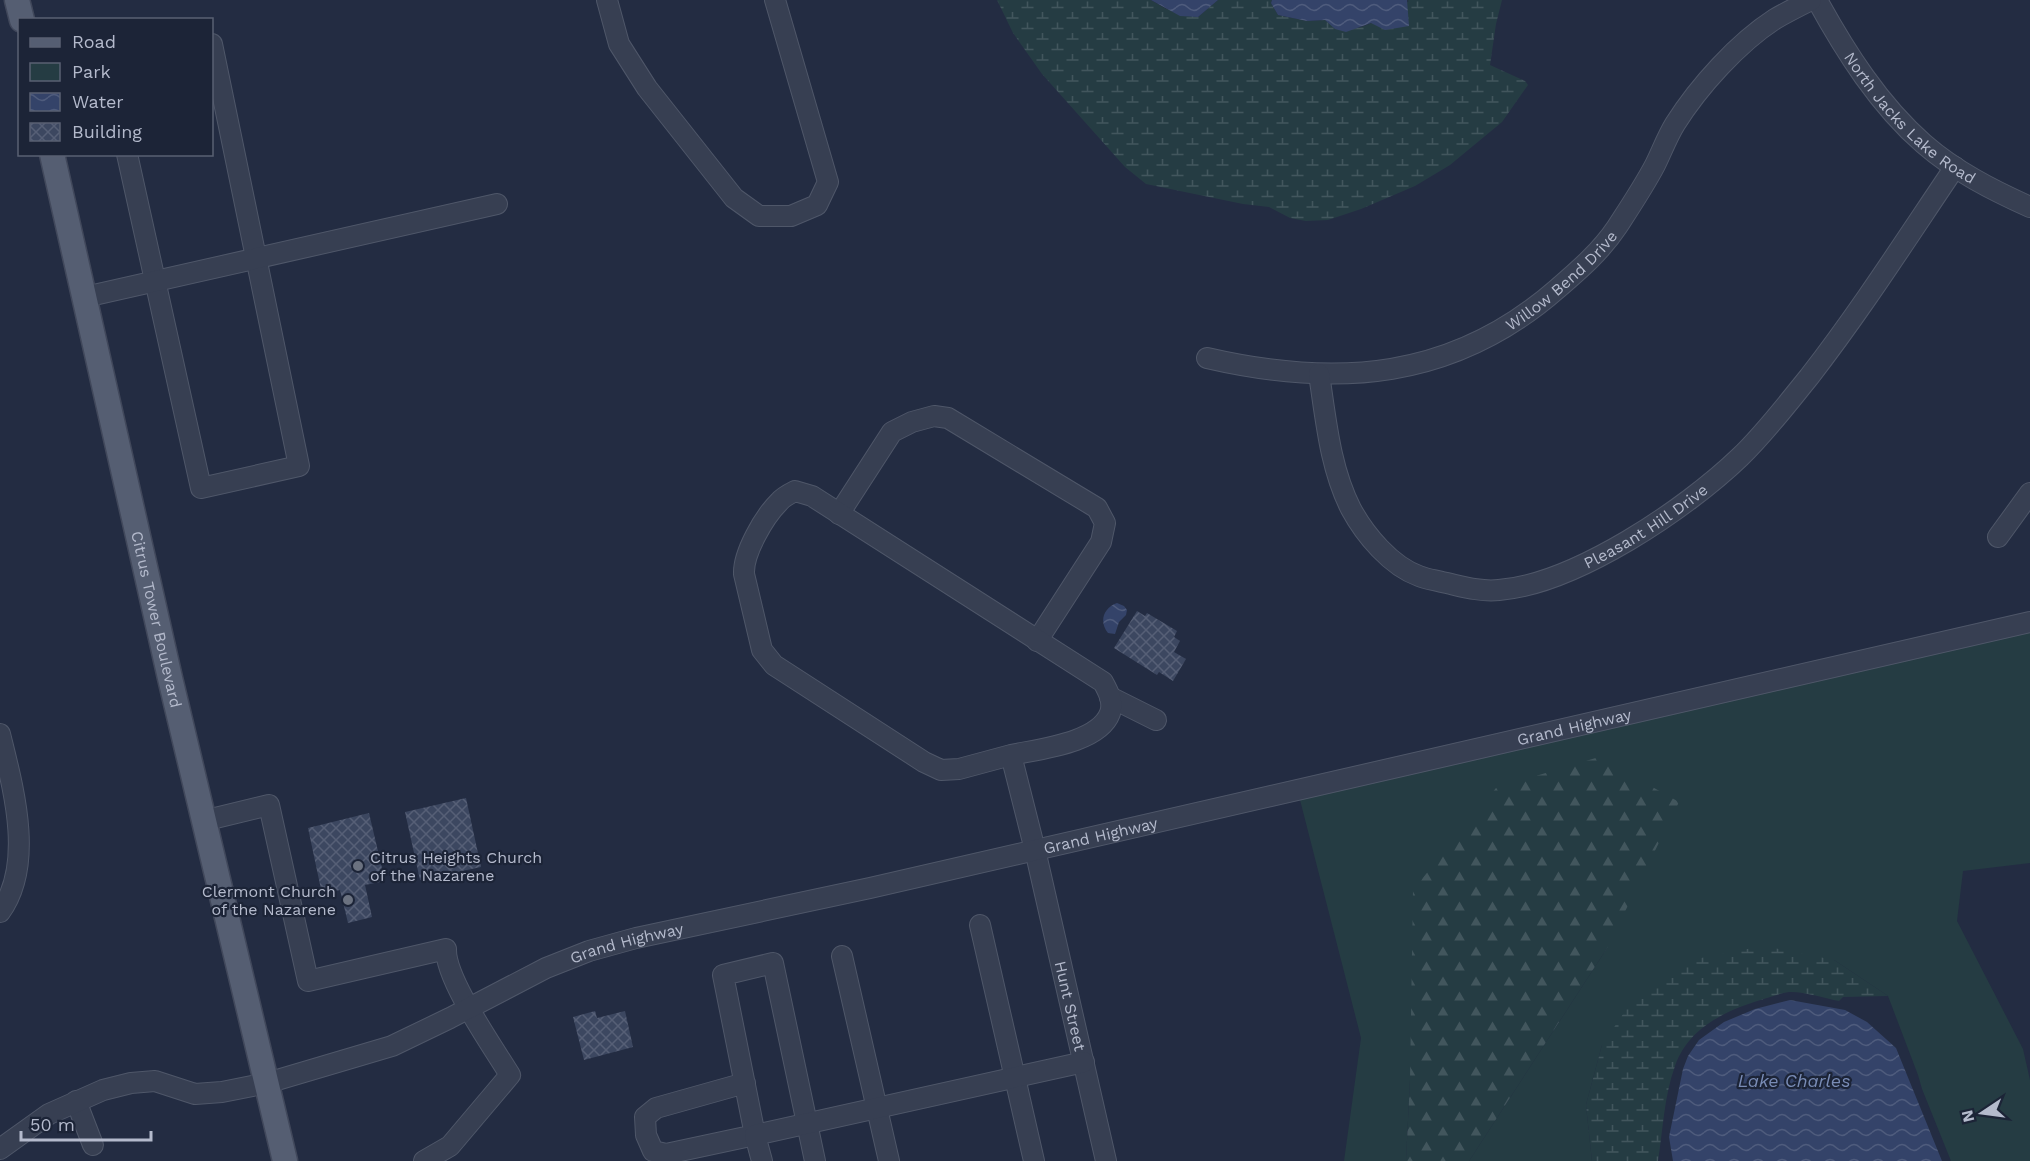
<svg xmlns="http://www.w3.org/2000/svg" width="2030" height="1161" viewBox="0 0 2030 1161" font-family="'Work Sans',sans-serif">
<defs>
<pattern id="forest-firs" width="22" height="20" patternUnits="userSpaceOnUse" patternTransform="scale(1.5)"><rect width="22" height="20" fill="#253c43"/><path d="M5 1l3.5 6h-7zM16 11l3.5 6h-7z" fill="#42565d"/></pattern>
<pattern id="wetland-marsh" width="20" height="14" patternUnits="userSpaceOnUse" patternTransform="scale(1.5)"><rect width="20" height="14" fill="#253c43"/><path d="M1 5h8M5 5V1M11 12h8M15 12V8" fill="none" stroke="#42565d"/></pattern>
<pattern id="water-waves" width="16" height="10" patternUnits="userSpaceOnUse" patternTransform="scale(1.5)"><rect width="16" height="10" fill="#344369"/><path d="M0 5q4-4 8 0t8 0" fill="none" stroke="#4f5c7d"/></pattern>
<pattern id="building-cross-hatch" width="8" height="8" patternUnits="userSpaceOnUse" patternTransform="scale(1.5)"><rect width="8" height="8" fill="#3c4760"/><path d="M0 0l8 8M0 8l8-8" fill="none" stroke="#565f76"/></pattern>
</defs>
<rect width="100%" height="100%" fill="#232c42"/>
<path fill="#253c43" d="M2030,632V863L1963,871L1957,921L2023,1049L2030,1080V1161H1951L1922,1089L1918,1075L1888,996L1834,960L1602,1045L1586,1105L1592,1161H1469L1607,948L1410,1080L1406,1161H1344L1361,1038L1299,796L1981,642Z"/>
<path fill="url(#forest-firs)" d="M1599,757L1679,802L1607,948L1469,1161H1406L1410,1080L1413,890L1496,788Z"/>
<path fill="url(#wetland-marsh)" d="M997,0H1151L1166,9L1198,17L1218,0H1272L1271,3L1278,15L1307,21L1325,20C1353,43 1383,16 1409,1L1407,0H1502L1496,24L1490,65L1525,81L1528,85L1502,122L1450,165L1415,186L1361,209L1328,220L1306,221L1290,218L1269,207L1243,204L1146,184L1125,167L1042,74L1013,33Z
M1763,946L1834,960L1888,996L1843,997L1839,1001C1825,998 1802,991 1789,992C1781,993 1774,996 1767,998C1729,1009 1689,1026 1675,1066C1664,1096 1663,1130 1658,1161H1592L1586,1105L1602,1045L1636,995L1691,960Z"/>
<path fill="url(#water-waves)" d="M1151,0H1218L1198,17L1180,16Z
M1272,0H1407L1409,26L1385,30L1371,23L1346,32L1335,29L1325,20L1307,21L1278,15L1271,3Z
M1117,603L1124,606L1127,610L1126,615L1119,622L1115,634L1108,633C1099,622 1103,608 1117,603Z
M1790,1000L1845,1010L1867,1022L1896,1048L1942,1161H1673L1669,1137L1683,1069L1688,1056L1699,1040L1724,1022L1755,1009Z"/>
<path fill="url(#building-cross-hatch)" d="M1137,611L1145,616L1147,613L1177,631L1174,637L1180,641L1174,652L1186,659L1173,681L1159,672L1157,675L1114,648Z
M466,798L481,867L420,880L405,812Z
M369,813L385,881L365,885L372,917L348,923L340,890L322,894L308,828Z
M595,1011L597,1018L625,1011L633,1047L584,1060L573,1017Z"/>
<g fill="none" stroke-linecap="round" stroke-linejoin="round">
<defs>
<g id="minor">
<path d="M607,0L619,44L647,88L734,198L759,216H791L817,205L828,182L775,0"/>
<path id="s1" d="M1817,0C1845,51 1879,105 1924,144C1955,171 1992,190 2030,207"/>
<path d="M127,154L201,488L299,466L212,44"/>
<path d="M85,297L497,204"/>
<path id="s2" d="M1207,358C1337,388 1453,380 1557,289C1579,270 1601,251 1617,227C1630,207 1644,186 1655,165C1662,151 1667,137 1675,124C1699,86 1738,43 1775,19C1787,12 1799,6 1811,0"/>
<path id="s3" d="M1319,374C1326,420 1330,468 1351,509C1365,535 1391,566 1419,576C1426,579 1434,580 1442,582C1461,586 1479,592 1499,590C1575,584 1686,509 1740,457C1765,433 1787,404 1809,377C1861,310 1907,238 1955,167"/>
<path d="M839,514L892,432L912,422L934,416L948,418L1097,508L1105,523L1101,542L1037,641"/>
<path d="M1998,537L2030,493"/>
<path d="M1110,697L1156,720"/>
<path d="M0,734C13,787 35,864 0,912"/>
<path id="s4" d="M1011,755L959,769L941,770L924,762L774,665L762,650L744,574C743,553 764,517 779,502C783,497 789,494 795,491L812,496L1103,682C1108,691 1114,702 1110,713C1099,743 1039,749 1011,755L1035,850L1106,1161"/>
<path d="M203,821L269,805L308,981L446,949C445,979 493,1047 510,1075L450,1146L424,1161"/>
<path d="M980,925L1034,1161"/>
<path d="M842,956L889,1161"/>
<path d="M745,1083L656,1108L645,1117L646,1135L653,1151L666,1154L755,1135L723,975L773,963L815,1161"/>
<path d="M76,1101L93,1145"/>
<path id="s5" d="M0,1149L49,1114L103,1090L131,1083L155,1081L195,1094L222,1092L267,1083L392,1046L450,1018L546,968L589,951L636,938L870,888L2030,622"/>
<path d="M762,1161L755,1135L1084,1062"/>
</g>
<g id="major">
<path d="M17,0L22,20"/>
<path id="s6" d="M52,154L170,678L285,1161"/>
</g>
</defs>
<use href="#minor" stroke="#4f5769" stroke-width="22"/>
<use href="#major" stroke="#41485b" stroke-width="27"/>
<use href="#minor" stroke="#373f52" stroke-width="20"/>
<use href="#major" stroke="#555e72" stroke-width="24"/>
</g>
<g fill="#6b7280" stroke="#1c2437" stroke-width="2">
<circle cx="358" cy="866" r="6"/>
<circle cx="348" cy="900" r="6"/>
</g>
<g text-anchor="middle" stroke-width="4.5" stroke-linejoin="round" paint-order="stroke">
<g font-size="16" fill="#b4bacc" stroke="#1c2437">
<text dy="6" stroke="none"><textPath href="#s1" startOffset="152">North Jacks Lake Road</textPath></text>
<text dy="6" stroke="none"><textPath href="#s2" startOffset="381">Willow Bend Drive</textPath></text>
<text dy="6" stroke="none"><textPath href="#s3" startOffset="480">Pleasant Hill Drive</textPath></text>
<text dy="6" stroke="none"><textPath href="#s6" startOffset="477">Citrus Tower Boulevard</textPath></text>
<text dy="6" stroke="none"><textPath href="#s5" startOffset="1647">Grand Highway</textPath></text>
<text dy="6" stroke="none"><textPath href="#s5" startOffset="1161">Grand Highway</textPath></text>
<text dy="6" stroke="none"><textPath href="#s5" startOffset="675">Grand Highway</textPath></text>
<text dy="6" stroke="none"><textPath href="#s4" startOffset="1233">Hunt Street</textPath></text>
</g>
<g font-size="16" fill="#b4bacc" stroke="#1c2437" text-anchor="start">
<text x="370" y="863">Citrus Heights Church<tspan x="370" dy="18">of the Nazarene</tspan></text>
<text x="336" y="897" text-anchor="end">Clermont Church<tspan x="336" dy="18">of the Nazarene</tspan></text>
</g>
<g font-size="18" font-style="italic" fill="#798cb6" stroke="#1c2437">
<text x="1794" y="1087">Lake Charles</text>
</g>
</g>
<rect x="18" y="18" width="195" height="138" fill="#1c2437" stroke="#596073" stroke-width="1.5"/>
<rect x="30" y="38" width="30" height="9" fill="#555e72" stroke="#596073" stroke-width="1.5"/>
<text x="72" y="48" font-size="18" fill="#b4bacc">Road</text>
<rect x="30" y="63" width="30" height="18" fill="#253c43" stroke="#596073" stroke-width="1.5"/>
<text x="72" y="78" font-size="18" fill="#b4bacc">Park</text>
<rect x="30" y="93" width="30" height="18" fill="url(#water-waves)" stroke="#596073" stroke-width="1.5"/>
<text x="72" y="108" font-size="18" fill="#b4bacc">Water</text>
<rect x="30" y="123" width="30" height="18" fill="url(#building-cross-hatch)" stroke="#596073" stroke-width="1.5"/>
<text x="72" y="138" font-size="18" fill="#b4bacc">Building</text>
<g transform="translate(1982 1113) rotate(257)" stroke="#1c2437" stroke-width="4.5" paint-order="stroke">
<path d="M0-4.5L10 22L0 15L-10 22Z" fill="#b4bacc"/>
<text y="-9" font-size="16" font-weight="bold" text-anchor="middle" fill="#b4bacc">N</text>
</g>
<path d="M21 1131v9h130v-9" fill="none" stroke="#b4bacc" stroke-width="3"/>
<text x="30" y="1131" font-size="18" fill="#b4bacc" stroke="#1c2437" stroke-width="4.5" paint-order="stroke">50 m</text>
</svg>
